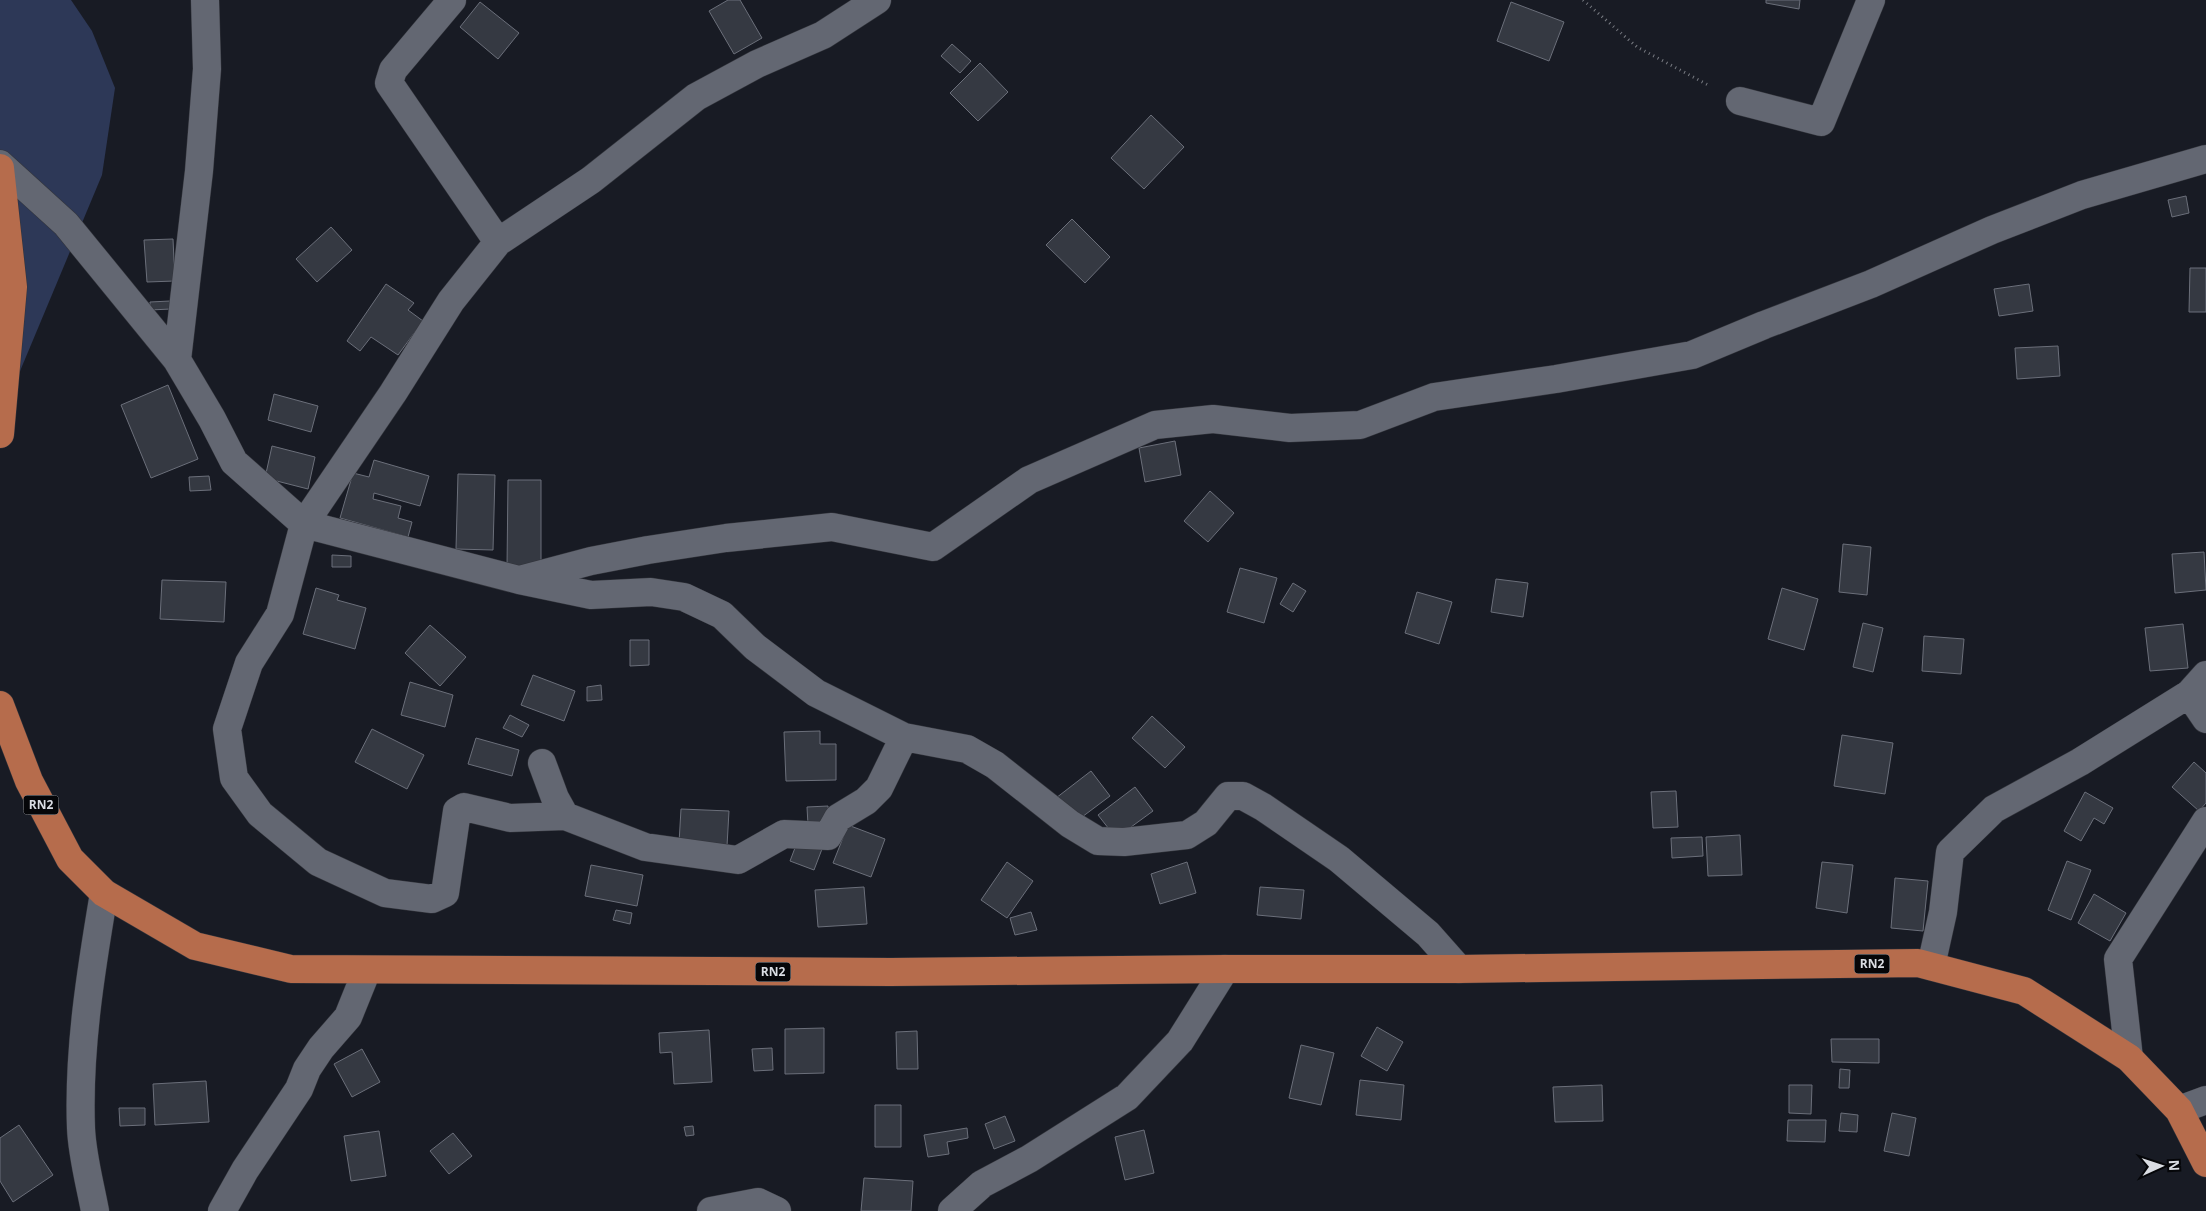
<svg xmlns="http://www.w3.org/2000/svg" width="2206" height="1211" viewBox="0 0 2206 1211" font-family="'Open Sans',sans-serif">
<rect width="100%" height="100%" fill="#181b24"/>
<path fill="#2d3857" d="M0,0H71L92,31L115,88L102,175L0,419Z"/>
<path fill="#353942" stroke="#6b6f7a" d="M728,0H740L762,38L734,54L709,11Z
M1766,0H1800L1799,9L1766,3Z
M480,2L519,33L498,59L460,27Z
M1511,2L1564,22L1549,61L1497,41Z
M952,44L971,61L960,73L941,56Z
M980,63L1008,92L978,121L950,93Z
M1151,115L1184,147L1144,189L1111,158Z
M2186,196L2189,213L2172,217L2168,200Z
M1072,219L1110,257L1085,283L1046,245Z
M331,227L352,250L317,282L296,259Z
M173,239L175,281L147,282L144,240Z
M2190,268H2206V312H2189Z
M386,284L414,303L408,310L423,321L398,355L371,337L360,351L347,341Z
M2029,284L2033,311L1999,316L1994,289Z
M170,301L171,309L150,310V302Z
M2058,346L2060,376L2017,379L2015,348Z
M168,385L198,459L151,478L121,405Z
M274,394L318,406L311,432L268,420Z
M1175,441L1181,475L1145,482L1139,448Z
M272,446L315,457L308,489L265,478Z
M374,460L429,476L420,506L374,493L373,499L401,506L398,518L412,522L408,537L340,518L353,473L369,477Z
M458,474L495,475L493,550L456,549Z
M209,476L211,490L190,491L189,477Z
M508,480H541V569L507,568Z
M1210,491L1234,513L1208,542L1184,521Z
M1843,544L1871,547L1867,595L1839,592Z
M2204,552L2206,590L2175,593L2172,554Z
M332,555L351,556V567H332Z
M1240,568L1277,578L1264,623L1227,612Z
M1496,579L1528,583L1523,617L1491,612Z
M162,580L226,582L224,622L160,619Z
M1293,583L1306,591L1293,612L1280,604Z
M316,588L339,595L337,600L366,608L355,649L303,634Z
M1782,588L1818,599L1804,650L1768,639Z
M1417,592L1452,602L1439,644L1405,633Z
M1863,623L1883,628L1873,672L1853,667Z
M2183,624L2188,668L2150,671L2145,628Z
M430,625L466,657L440,686L405,653Z
M1924,636L1964,639L1961,674L1922,671Z
M630,640H649V665L630,666Z
M533,675L575,691L564,721L521,705Z
M410,682L453,695L445,727L401,715Z
M601,685L602,700L587,701V687Z
M510,715L529,725L522,737L503,728Z
M1152,716L1185,747L1165,768L1132,738Z
M372,729L424,755L407,789L355,762Z
M820,731V744H836V780L786,781L784,732Z
M1842,735L1893,743L1885,794L1834,786Z
M476,738L519,750L512,776L468,764Z
M2194,762L2206,773V803L2199,811L2172,787Z
M1091,771L1110,796L1074,823L1056,798Z
M1135,787L1153,811L1116,838L1098,815Z
M1676,791L1678,827L1653,828L1651,792Z
M2085,792L2113,808L2104,824L2094,818L2081,841L2064,831Z
M828,806L829,824L808,825L807,807Z
M681,809L729,811L727,846L679,843Z
M848,825L885,839L871,877L833,863Z
M1740,835L1742,875L1708,876L1706,837Z
M1702,837L1703,856L1672,858L1671,838Z
M798,840L822,849L814,870L790,861Z
M2067,861L2091,870L2071,920L2048,910Z
M1007,862L1033,881L1007,918L981,900Z
M1187,862L1196,893L1160,904L1151,874Z
M1822,862L1853,865L1847,913L1816,908Z
M591,865L643,875L637,906L585,896Z
M1895,878L1928,881L1923,931L1891,928Z
M864,887L867,924L818,927L815,890Z
M1260,887L1304,890L1301,919L1257,915Z
M2094,894L2126,913L2110,941L2078,923Z
M616,910L632,913L630,924L613,920Z
M1031,912L1037,930L1015,935L1010,918Z
M1377,1027L1403,1042L1387,1071L1361,1056Z
M824,1028V1073L785,1074V1029Z
M709,1030L712,1082L674,1084L672,1052L660,1053L659,1033Z
M917,1031L918,1069H897L896,1032Z
M1831,1039H1879V1063L1832,1062Z
M1301,1045L1334,1053L1321,1105L1289,1098Z
M772,1048L773,1070L754,1071L752,1049Z
M362,1049L380,1082L352,1097L334,1064Z
M1840,1069L1850,1070L1849,1088H1839Z
M1360,1080L1404,1085L1401,1120L1356,1115Z
M206,1081L209,1122L155,1125L153,1084Z
M1602,1085L1603,1121L1555,1122L1553,1087Z
M1789,1085H1812L1811,1114L1789,1113Z
M875,1105H901V1147H875Z
M119,1108H145V1125L120,1126Z
M1841,1113L1858,1115L1857,1132L1839,1131Z
M1892,1113L1916,1118L1909,1156L1884,1151Z
M1005,1116L1015,1141L994,1149L985,1124Z
M1788,1120H1826L1825,1142L1787,1141Z
M19,1125L53,1175L13,1202L0,1181V1138Z
M693,1126L694,1135L686,1136L684,1127Z
M967,1128L968,1138L947,1142L949,1154L928,1157L924,1135Z
M1144,1130L1154,1173L1125,1180L1115,1137Z
M379,1131L386,1176L351,1181L344,1136Z
M453,1133L472,1156L449,1174L430,1151Z
M864,1178L913,1181L911,1211H861Z"/>
<g fill="none" stroke-linecap="round" stroke-linejoin="round">
<defs>
<path id="minor" d="M452,0L393,70L389,83L498,242
M1740,101L1821,122L1871,0
M0,164L66,224L177,360L212,419L234,462L304,524L393,393L451,301L498,242L591,180L696,97L757,64L823,35L877,0
M177,360L199,171L207,69L205,0
M523,579L591,561L648,550L726,538L832,527L933,547L1029,480L1155,425L1213,419L1290,428L1360,425L1434,397L1556,379L1692,355L1764,325L1871,284L1992,230L2082,195L2206,159
M2206,675L2189,694L2206,719
M904,737L879,788L866,801L838,818L828,836L784,834L738,860L645,847L565,816L510,818L464,807L457,811L445,893L432,899L385,893L318,862L260,814L234,778L227,729L249,663L280,614L304,524L519,580L591,595L651,592L684,597L722,615L755,647L816,693L904,737L967,749L995,765L1070,824L1098,841L1124,842L1187,835L1206,823L1228,796H1243L1263,807L1339,859L1428,934L1459,969
M542,763L555,798L565,816
M1931,966L1943,912L1950,852L1994,809L2080,762L2189,694
M2129,1058L2118,959L2206,821
M2179,1110L2206,1100
M95,1211C90,1184 82,1155 81,1128C78,1050 91,970 104,893
M222,1211L245,1170L299,1089L307,1069L321,1048L348,1017L367,970
M711,1211L758,1202L777,1211
M952,1211L982,1184L1029,1159L1127,1097L1180,1041L1225,969"/>
<path id="trunk" d="M0,168L13,287L0,434
M0,705L29,781L70,859L104,893L195,946L291,969L891,972L1225,969H1459L1918,963L2024,991L2129,1058L2179,1110L2206,1163"/>
</defs>
<use href="#minor" stroke="#33353c" stroke-width="29"/>
<use href="#trunk" stroke="#33353c" stroke-width="29"/>
<path stroke="#797c83" stroke-width="3" stroke-dasharray="1 4" stroke-linecap="butt" d="M1583,0L1637,47L1710,86"/>
<use href="#minor" stroke="#636772" stroke-width="28"/>
<use href="#trunk" stroke="#b66c4c" stroke-width="28"/>
</g>
<g text-anchor="middle" stroke-width="4" stroke-linejoin="round" paint-order="stroke">
<g fill="#050609" stroke="#9a9ca2" stroke-width="1">
<rect x="23.5" y="795.5" width="35" height="19" rx="4"/>
<rect x="1854.5" y="954.5" width="35" height="19" rx="4"/>
<rect x="755.5" y="962.5" width="35" height="19" rx="4"/>
</g>
<g font-size="12" font-weight="bold" fill="#dadde3">
<text x="41" y="809">RN2</text>
<text x="1872" y="968">RN2</text>
<text x="773" y="976">RN2</text>
</g>
</g>
<g transform="translate(2161 1166) rotate(87)" stroke="#050609" stroke-width="4" paint-order="stroke">
<path d="M0-4L9 19L0 12L-9 19Z" fill="#dadde3"/>
<text y="-8" font-size="14" font-weight="bold" text-anchor="middle" fill="#dadde3">N</text>
</g>
</svg>
